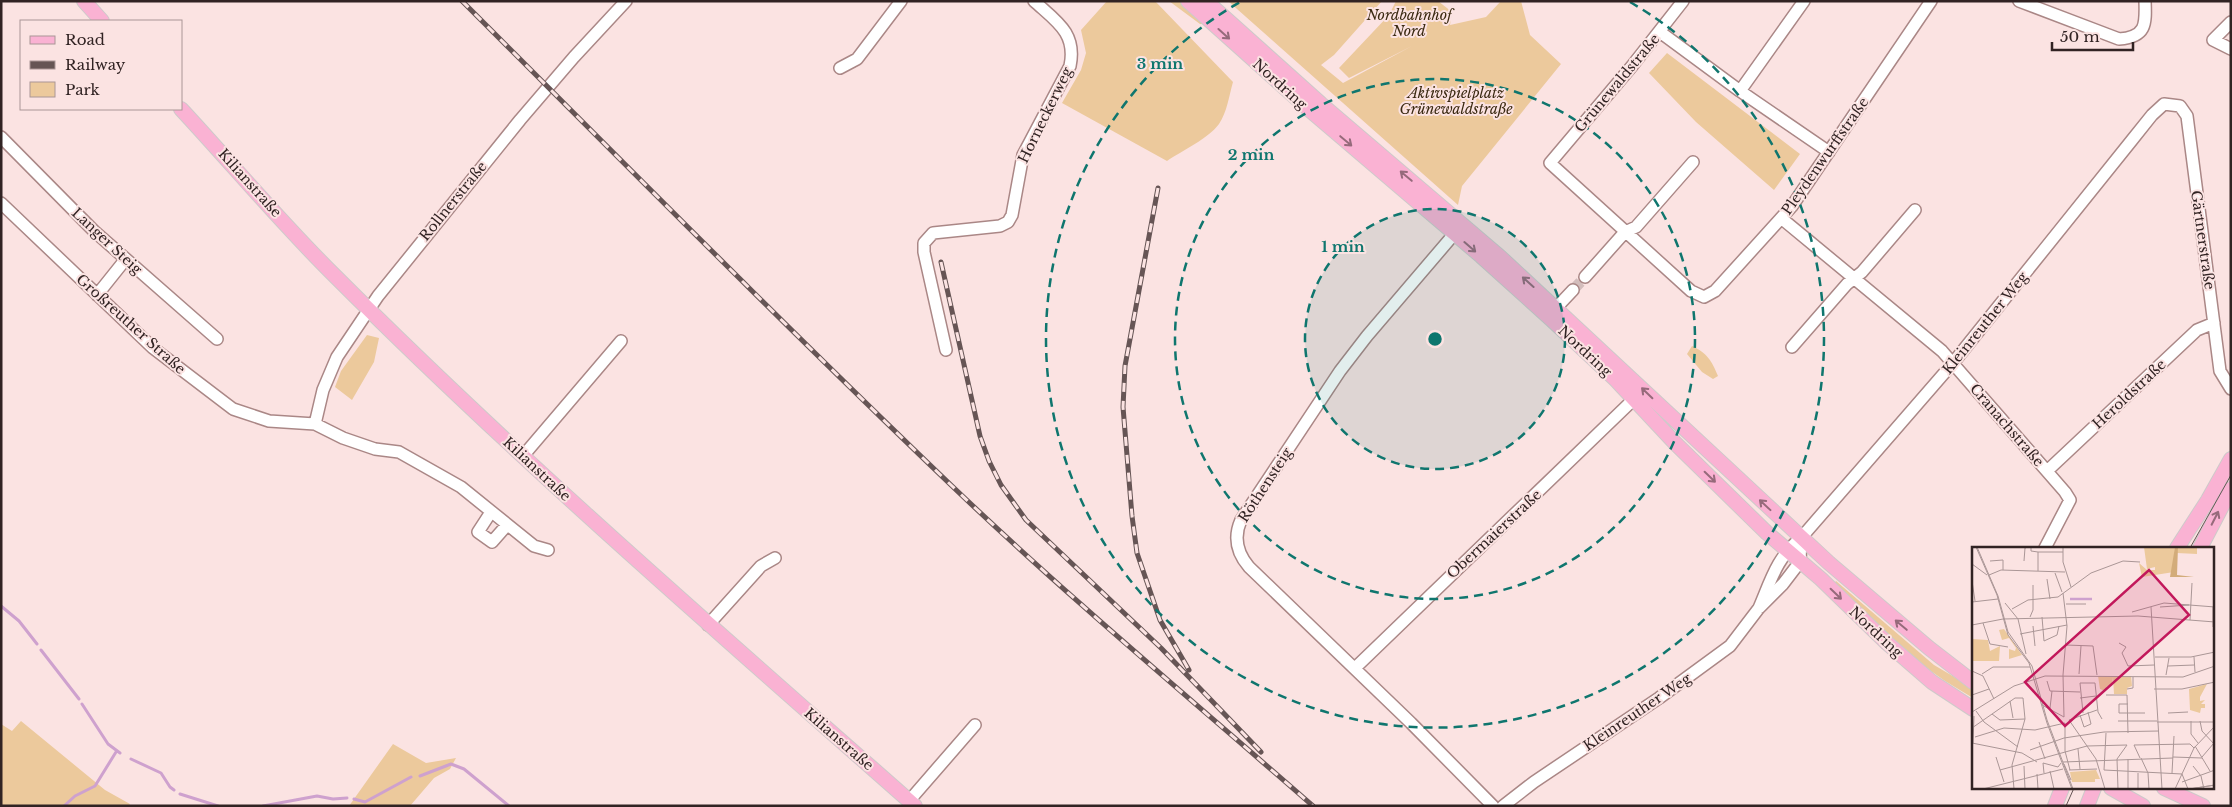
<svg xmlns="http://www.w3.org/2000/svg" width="2232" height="807" viewBox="0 0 2232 807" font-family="'Libre Baskerville',serif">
<rect width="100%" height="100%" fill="#fbe3e2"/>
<path fill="#ecc99c" d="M1107,1H1155L1233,82C1229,96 1227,112 1219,124C1209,138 1182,151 1167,161L1062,103L1081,70L1086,53L1081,30Z
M1169,1H1181L1206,24H1200Z
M1228,1H1382L1334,55L1321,65L1343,83L1412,46L1349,78L1339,68L1389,15L1396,1H1438L1452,12L1450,25L1486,17L1501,1H1521L1530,35L1561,64L1462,186L1458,205Z
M1667,53L1800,154L1774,190L1696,122L1649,73Z
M367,335L379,338L374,362L352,400L335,387L341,371Z
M1692,346C1707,353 1712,361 1718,376L1713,379L1702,372L1687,354Z
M1836,581L1934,665L1973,688V698L1945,681L1914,659L1833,585Z
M21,721L105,790L130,804L129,806L1,805V724L12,731Z
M393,744L426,763L456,758L450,769L434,778L410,806H349Z"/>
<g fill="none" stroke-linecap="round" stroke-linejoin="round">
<path stroke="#cea1ce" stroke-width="3" d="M1,606L19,621L37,644
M41,650L79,699
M82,704L108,744L120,753
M131,759L161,773L170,787L174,790
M420,776L451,764L464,769L509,806
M180,794L218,806
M354,799L365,802L411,777
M64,806L75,796L95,786L116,752
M263,806L317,796L333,799L347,798"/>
<path stroke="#d3bdbc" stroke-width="11" stroke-dasharray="11 5.5" stroke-linecap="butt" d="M1573,290L1585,277"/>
<defs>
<path id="minor" d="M1683,1L1632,66L1550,163L1691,291L1704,297L1715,291L1792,206L1931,1
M2019,1L2119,39C2146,37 2146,25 2145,1
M2231,22L2213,40L2231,49
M1660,32L1740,91L1829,152
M840,68L857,59L901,1
M1740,91L1804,1
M1,137L94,231L217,339
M1,203L153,348L233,409L269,421L315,424L343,438L375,449L399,452L461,487L534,546L548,550
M1781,218L1942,351L2065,492L2070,500L2045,548
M1455,233L1367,336L1340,371L1241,520C1233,538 1237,553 1249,567L1411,723L1493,806
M1585,277L1625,232L1636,227L1693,162
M97,295L125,260
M1556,308L1573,290
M1792,347L1847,284L1862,272L1915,210
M946,350L924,252V243L933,233L1000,226L1008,222L1012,215L1023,155L1070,66C1077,33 1056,21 1034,1
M315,424L323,390L337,357L378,296L520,120L574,57L626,1
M523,456L621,341
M2047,471L2197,330L2214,323
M491,512L478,532L492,542L507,525
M1759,608C1771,580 1777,557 1801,538L1953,363L2132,140L2152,115L2164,104L2180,106L2187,116L2220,371L2231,389
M708,625L761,566L775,558
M1355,668L1634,399
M909,801L975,725
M1503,806L1534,782L1659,698L1730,646L1759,608L1783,584L1796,567L1800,561L1801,538"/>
<path id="major" d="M84,1L102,21
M1188,1L1312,112L1481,256L1552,320L1616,380L1675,443L1767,533L1821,579L1887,643L1932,682L1973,709
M1206,1L1321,104L1499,256L1829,563L1929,648L1973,682
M181,109C233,165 282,224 336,277C521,462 719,633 915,806
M2177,548L2208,500L2231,459
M2200,548L2231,489
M2111,788L2143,806
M2164,788L2203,806
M2055,806L2062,788
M2087,806L2094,788"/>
</defs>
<use href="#minor" stroke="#aa8786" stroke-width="14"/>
<use href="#major" stroke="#cecaca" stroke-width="16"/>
<use href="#minor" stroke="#fff" stroke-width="11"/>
<use href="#major" stroke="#fab2d3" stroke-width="14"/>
<path stroke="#655" stroke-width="1" d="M2190,548L2231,475
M2066,806L2074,788"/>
<defs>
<path id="rail" d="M462,1C625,164 786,327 952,486C1068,597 1192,700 1313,806
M1158,188L1125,366L1123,407L1132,516L1137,553L1160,620L1189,670
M941,262L980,436L989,461L1001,485L1026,520L1161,648L1261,752"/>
</defs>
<use href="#rail" stroke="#655" stroke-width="5"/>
<use href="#rail" stroke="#fbe3e2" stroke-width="3" stroke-dasharray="9" stroke-linecap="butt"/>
</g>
<defs><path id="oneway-shaft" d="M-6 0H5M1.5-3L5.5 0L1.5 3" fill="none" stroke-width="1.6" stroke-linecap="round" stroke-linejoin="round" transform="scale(1.25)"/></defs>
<g stroke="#966a7b">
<use href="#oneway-shaft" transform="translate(1224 34) rotate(42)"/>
<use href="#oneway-shaft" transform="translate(1346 141) rotate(40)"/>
<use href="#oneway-shaft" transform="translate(1406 176) rotate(-140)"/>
<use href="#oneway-shaft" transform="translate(1470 247) rotate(41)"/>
<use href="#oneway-shaft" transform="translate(1528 282) rotate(-138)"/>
<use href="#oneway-shaft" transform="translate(1647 393) rotate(-136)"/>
<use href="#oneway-shaft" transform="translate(1710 477) rotate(44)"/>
<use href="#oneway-shaft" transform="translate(1765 505) rotate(-137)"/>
<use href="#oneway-shaft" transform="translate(2215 518) rotate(-63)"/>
<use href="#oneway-shaft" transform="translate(1836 594) rotate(44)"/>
<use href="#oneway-shaft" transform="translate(1901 625) rotate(-140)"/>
</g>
<circle cx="1435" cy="339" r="130" fill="#0f766e" fill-opacity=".12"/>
<g fill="none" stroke="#0f766e" stroke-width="2.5" stroke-dasharray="9 6">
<circle cx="1435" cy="339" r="130"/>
<circle cx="1435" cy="339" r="260"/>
<path d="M1630 2A389 389 0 1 1 1240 2"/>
</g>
<g text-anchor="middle" stroke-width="4" stroke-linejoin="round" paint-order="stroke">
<g font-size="14" font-style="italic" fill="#3a2911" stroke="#fbe3e2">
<text x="1409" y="20">Nordbahnhof<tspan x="1409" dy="16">Nord</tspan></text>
<text x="1456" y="98">Aktivspielplatz<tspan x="1456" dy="16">Grünewaldstraße</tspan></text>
</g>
<g font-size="14" fill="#312323" stroke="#fbe3e2">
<text transform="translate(1617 83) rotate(-50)" y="5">Grünewaldstraße</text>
<text transform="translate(1280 84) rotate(42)" y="5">Nordring</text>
<text transform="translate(1045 115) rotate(-64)" y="5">Horneckerweg</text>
<text transform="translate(1825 156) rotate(-55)" y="5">Pleydenwurffstraße</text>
<text transform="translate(250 183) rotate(48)" y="5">Kilianstraße</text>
<text transform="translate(453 201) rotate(-51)" y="5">Rollnerstraße</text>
<text transform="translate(2203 240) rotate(82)" y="5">Gärtnerstraße</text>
<text transform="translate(107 241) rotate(43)" y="5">Langer Steig</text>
<text transform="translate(1985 323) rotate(-51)" y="5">Kleinreuther Weg</text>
<text transform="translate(131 324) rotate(42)" y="5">Großreuther Straße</text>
<text transform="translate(1585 351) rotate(43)" y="5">Nordring</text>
<text transform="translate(2129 394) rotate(-43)" y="5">Heroldstraße</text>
<text transform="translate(2007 425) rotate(49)" y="5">Cranachstraße</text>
<text transform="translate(537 469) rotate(43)" y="5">Kilianstraße</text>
<text transform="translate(1265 485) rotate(-57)" y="5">Röthensteig</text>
<text transform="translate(1494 534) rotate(-43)" y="5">Obermaierstraße</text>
<text transform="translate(1876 632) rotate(43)" y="5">Nordring</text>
<text transform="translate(1637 712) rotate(-34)" y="5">Kleinreuther Weg</text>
<text transform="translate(839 739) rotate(41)" y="5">Kilianstraße</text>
</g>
</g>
<g transform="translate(1972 547)">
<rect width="242" height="242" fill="#fbe3e2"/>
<path d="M172,0H203L202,25L170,30L167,16L175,23H183V20L175,22ZM206,0H225V7L205,6ZM32,82L50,108L37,112V102L43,104L44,101L37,91L30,93L27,83ZM0,92L16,93L18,104L28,99L27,114H0ZM126,129H159L160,139L155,141V147H142L141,130L140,139H135L133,144L128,142ZM235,137L228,150V154L233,153L229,157H233V161H229L228,166L218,163L217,142ZM124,223L128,232H123V235H100L98,225Z" fill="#ecc99c"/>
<path d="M203,0H206L205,28L222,30H198Z" fill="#d3ac7a"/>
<path fill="none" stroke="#cea1ce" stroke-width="2.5" d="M98,52H120"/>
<path fill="none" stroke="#aa9696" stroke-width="1" d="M4,0L25,48L36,88L57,116L75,176L100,242M5,0L26,49L36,85L60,119L75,173L101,242M59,0V4L66,5V24M91,0V15L99,40M66,5H91M18,14L31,13V23M52,14L53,1L56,0M0,17L15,28M83,26L90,45M17,28L29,23L93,25M75,32L78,52M0,34L3,54M0,55L26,52M33,56L46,72L54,107M94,57H114M179,60L190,242M188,60L217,58M241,60V80M40,62L56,53L86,50L119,26L151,14L168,15M160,65L192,56L243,60M58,70L61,63V38M70,70L72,94L85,88L87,79M31,72L166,69L243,75M218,73L220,36M11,76L18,97L36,100M0,78L31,72M61,79L63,99M48,87L95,78M147,96L154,100L150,106L156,119L182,118M94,98L121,99L125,128M183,110H219L243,105M222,110L223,125M196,119L222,118M0,124L11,129L22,152M10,127L21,120H58M107,127L109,99M91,128L95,79L91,46M194,128L197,111M75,134L78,144L108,145M155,142L161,141V130M182,142H210L243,135M0,148L17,142M134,148H155L156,186M108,151L124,149M38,154L41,171M156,157H147V166H173M70,158L92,170L91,128M78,161L80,144M125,163L97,173L124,212L133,242M4,164L12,175L46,200M0,165L42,139L73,129L211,130L243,119M111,166L108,136H123L126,165L130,172M196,166L216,165M20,167L28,173L53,172M108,168L112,180L119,177L116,165M146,174H185M219,174V187L226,196M228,174L230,184L243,198M185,175H243M0,181L43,151H51L53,172L40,218L42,242M134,186L132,223L210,227M3,190L32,181L63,183L93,176V204L98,223M67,195L73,212M0,196L50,206L65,215M1,196L2,169M223,199L238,224M106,202L108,222M58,203L92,191L132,185L187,184M24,210L32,235M201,210L230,211M230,210L242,196M168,211L162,198L218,197L222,201M169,211L176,226L177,242M156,212V242M91,215L201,211M92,217L99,233M52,219L53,242M221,219L229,229L232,242M28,223L115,199L155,198L145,212L146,242M97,223L125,222M78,224L82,242M72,226L71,216L86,220L89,216M166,226V242M200,226L202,189M65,227L66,242M210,227L216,242M210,235L243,223M11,242L91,222M203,242L222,201L243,179M217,242L243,238M218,242L243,238"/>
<path fill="#c2185b" fill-opacity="0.15" stroke="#c2185b" stroke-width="2.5" d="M177,23L217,68L93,179L53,135Z"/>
<rect width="242" height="242" fill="none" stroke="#312323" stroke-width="2.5"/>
</g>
<circle cx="1435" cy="339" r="8" fill="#0f766e" stroke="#fbe3e2" stroke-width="2.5"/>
<g font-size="15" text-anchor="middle" font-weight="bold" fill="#0f766e" stroke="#fbe3e2" stroke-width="4" stroke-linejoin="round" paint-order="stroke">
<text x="1160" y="69">3 min</text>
<text x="1251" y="160">2 min</text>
<text x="1343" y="252">1 min</text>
</g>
<rect width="2232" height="807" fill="none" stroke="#312323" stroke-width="5"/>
<rect x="20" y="20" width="162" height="90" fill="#fbe3e2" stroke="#aa9696"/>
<rect x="30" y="36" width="25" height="8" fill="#fab2d3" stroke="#aa9696"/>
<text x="65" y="45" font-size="15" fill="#312323">Road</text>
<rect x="30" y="61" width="25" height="8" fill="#665555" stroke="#aa9696"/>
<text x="65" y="70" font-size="15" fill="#312323">Railway</text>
<rect x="30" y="82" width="25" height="15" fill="#ecc99c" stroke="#aa9696"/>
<text x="65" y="95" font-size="15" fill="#312323">Park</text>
<path d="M2052 42v8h81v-8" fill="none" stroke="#312323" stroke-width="2.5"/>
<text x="2060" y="42" font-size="15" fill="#312323" stroke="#fbe3e2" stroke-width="4" paint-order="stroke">50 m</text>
</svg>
